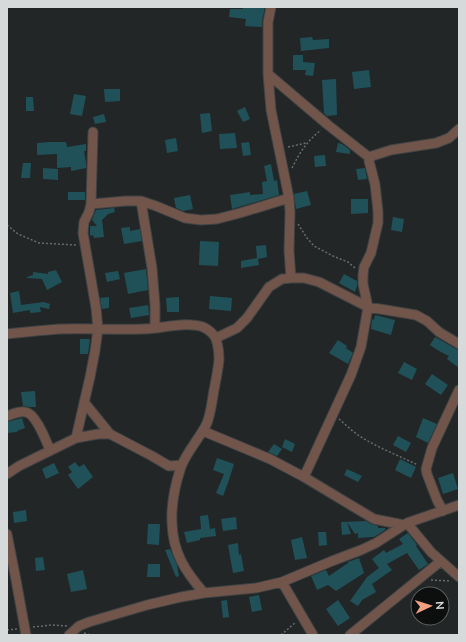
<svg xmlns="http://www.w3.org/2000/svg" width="466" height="642" viewBox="0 0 466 642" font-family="Mulish,sans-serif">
<rect width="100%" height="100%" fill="#222627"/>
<path fill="#205159" d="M243,7H265L262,21V27L245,26L246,19L229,17L230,9H243Z
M312,37L313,40L329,39V48L301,51L300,38Z
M293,55H303V62L315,63L313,76L305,75L306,70H293Z
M369,70L371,87L354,89L352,72Z
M336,79L337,115L327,116L324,113L322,80Z
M104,89H120V101L105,102Z
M74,94L86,96L82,116L70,114Z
M26,97H33L34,111H26Z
M245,107L250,119L243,122L237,111Z
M210,113L212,131L202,133L200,114Z
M104,114L106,122L95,124L93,117Z
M235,133L237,148L220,149L219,134Z
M176,138L178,151L167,153L165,140Z
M50,142H66L67,147L86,144V151H84L86,163V168L71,171V167L57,168V154L37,155V143Z
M249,142L251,155L243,156L241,143Z
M338,143L342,144L350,150V154L336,152Z
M325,155L326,166L315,167L314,156Z
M23,163H31L30,178H21Z
M271,164L274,181L277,180L279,195L232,209L230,195L250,192V195L263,194L262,182L267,181L264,166Z
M43,168L58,169V180L43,179Z
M365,168L367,179L358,180L356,169Z
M307,191L311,205L296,209L294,194Z
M68,192H85V200H68Z
M190,195L193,209L183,211L176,208L174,198Z
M351,199H368V213L351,214Z
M114,208L115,212L108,214L102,220L104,237L94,238L93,235L90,236V226H97L92,220L96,210Z
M393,217L404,219L402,232L391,230Z
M130,227V231L140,229L142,241L124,244L121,228Z
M200,241L219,242L218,266L199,265Z
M266,245L267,257L258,259L259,265L241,268V261L257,258L256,246Z
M146,269L148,290L128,294L124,273Z
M56,270L62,282L47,290L42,279L27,278V277L33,275V272L48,274V272Z
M118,271L120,279L107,282L105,273Z
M344,274L357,281V286L355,292L339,283Z
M19,291L21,305L44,302L50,304L49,309L40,307L41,312L30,313V310L13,313L10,293Z
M210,296L232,298L231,311L209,309Z
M109,297V308L102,309L100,298Z
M179,297V312H167L166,298Z
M148,305L149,315L131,318L129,308Z
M375,315L395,320L391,335L371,329L372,319L374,320Z
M435,337L456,349L459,350V368L447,359L449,356L439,351L430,345Z
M80,339H90L88,354H80Z
M338,340L347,346L346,348L353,353L348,364L329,353Z
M404,362L417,369L412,380L398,373Z
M432,374L448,385L441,395L425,384Z
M35,391L36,407H30L23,406L21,392Z
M22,418L25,428L17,431V432L7,433V422Z
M423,418L437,424L428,443L416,437Z
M398,436L411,443L406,452L393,445Z
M285,439L295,444L292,452L282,447Z
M274,444L282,449L277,456L268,452Z
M217,458L234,464L228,483L223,496L216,493L224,474L213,470Z
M400,459L416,467L411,478L395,470Z
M75,462L79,467L84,464L93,477L78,489L68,475L72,472L68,467Z
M54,463L59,473L46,479L42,469Z
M347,469L362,476L358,482L344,475Z
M453,473L458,489L443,494L438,478Z
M26,510L27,521L14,523L13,512Z
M208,515L210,529L215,528L216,536L200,538V540L187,543L184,532L201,529L200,516Z
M236,517L237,529L223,531L221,519Z
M366,521L371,524L378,526V528H385V530L374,537L358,538V533L355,534L347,522L351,534L342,535L341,522Z
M148,524H160L159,545L147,544Z
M318,532H326L327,545L319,546Z
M408,533L417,545L416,546L428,564L419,570L407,553L387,564L392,570L372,584L376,592L362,600L358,606L350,601L367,577L379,568L372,559L384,550L386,553L403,544L399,539Z
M302,537L307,558L295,560L291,540Z
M238,543L239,555L241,554L244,571L233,573L228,545Z
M170,549L177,565L179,576L176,577L165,550Z
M43,557L45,570L36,571L35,558Z
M359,558L364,573L336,591L328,585L317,590L311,576L326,570L329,576L348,563V562Z
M148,564H160V577H147Z
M83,570L87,589L71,592L67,574Z
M259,595L262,610L252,612L249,597Z
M227,600L229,617L223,618L221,601Z
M338,600L350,618L338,626L326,609Z"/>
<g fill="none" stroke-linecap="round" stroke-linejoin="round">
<defs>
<path id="minor" d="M271,7L268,22V74L271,110L289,198L290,212L289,251L291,278
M268,74L328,125L370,158
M141,201L152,268L155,305V328
M91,204L126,201H141L156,206L185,218L201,220L217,219L240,213L289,198
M7,334C25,332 43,330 61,329C88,328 116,330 143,329C160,329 187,321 203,327C208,329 214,334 216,339C218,345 219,354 219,360C218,370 216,380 214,390C212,401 211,413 207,423C200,438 187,451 181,467C175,485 171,504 172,523C173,553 185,571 204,593
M216,338L237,328L247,318L269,287L282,279L291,278H304L319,282L368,307L416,315L427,321L439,332L459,344
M84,402L110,434
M7,416C13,414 19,411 25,412C36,413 46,441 50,450
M203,431L270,459L304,477L374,519L404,525
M76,438L90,377L95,351L98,329L96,308L83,233L84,222L89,212L91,204L93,132
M7,474L19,466L76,438L98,434H110L152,456L169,466L182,465
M304,477L351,375L361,347L368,307L363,284V275L364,267L371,253L378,223V211L375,184L369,161L370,158L372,156L391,150L436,143L449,138L459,129
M443,511L437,500L427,474L426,469L432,448L459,390
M407,523L431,552L459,577
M7,534L16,580L26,635
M282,582L313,635
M69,635L79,626L89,622L147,605L181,597L204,593L256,588L282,582L332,561L361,550L376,543L407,523L459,505
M350,635L441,561"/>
</defs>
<use href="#minor" stroke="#3f4344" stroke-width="11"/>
<path stroke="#696c6d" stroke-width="1.5" stroke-dasharray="2 2" stroke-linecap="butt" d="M288,147L306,143
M292,168C300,152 307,141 321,130
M298,224L307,238L314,246L333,256L348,262L355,268
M7,225L18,234L39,243L76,245
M339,419C346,425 353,432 361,437C379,448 399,456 418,465
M431,580L451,581
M33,627L52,625L67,626
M7,630L17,629
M84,633L91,635
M281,635L296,622"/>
<use href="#minor" stroke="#71554b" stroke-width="9"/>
</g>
<rect width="466" height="642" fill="none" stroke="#d7dada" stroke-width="16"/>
<g transform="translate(430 606) rotate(86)"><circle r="19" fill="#0d0f0f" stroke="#5e6060"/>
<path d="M0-3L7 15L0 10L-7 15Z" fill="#f2a081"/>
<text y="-6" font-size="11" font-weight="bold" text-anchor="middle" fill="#d7dada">N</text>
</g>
</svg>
